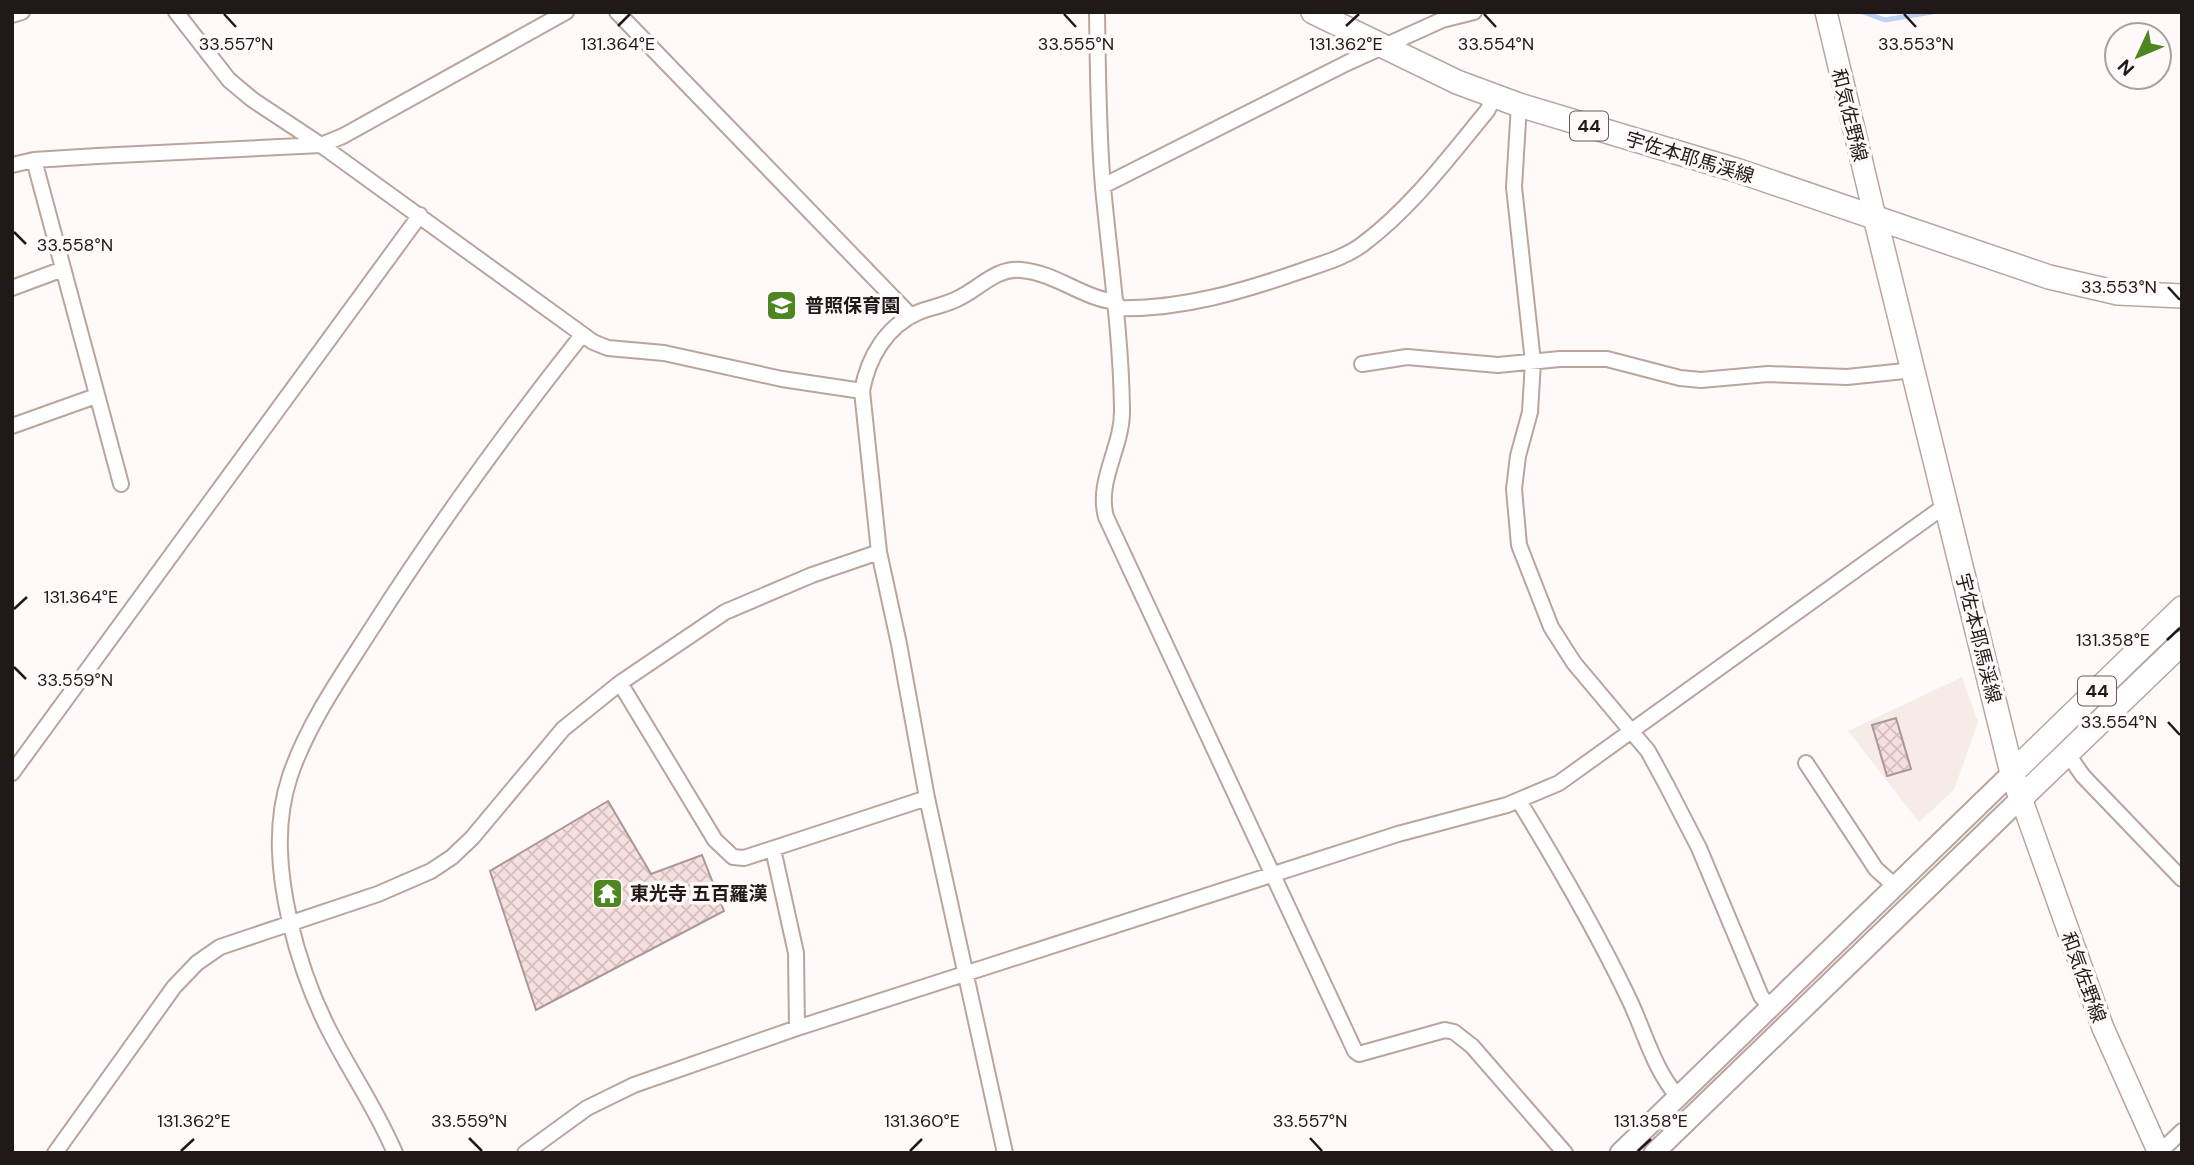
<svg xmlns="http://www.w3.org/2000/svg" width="2194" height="1165" viewBox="0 0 2194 1165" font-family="'DM Sans','Noto Sans JP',sans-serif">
<defs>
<pattern id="building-cross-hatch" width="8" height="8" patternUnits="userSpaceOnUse" patternTransform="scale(1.75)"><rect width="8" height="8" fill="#f6dfde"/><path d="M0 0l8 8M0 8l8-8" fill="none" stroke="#d3bfbe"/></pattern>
</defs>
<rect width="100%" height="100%" fill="#fffaf9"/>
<path fill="#f7ebe7" d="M1962,677L1978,722L1954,790L1919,822L1848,731Z"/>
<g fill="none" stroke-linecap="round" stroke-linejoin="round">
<path stroke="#bbd4f3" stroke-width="5" d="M1863,12L1885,20L1932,12"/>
</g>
<path fill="url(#building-cross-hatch)" stroke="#ab9795" stroke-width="2" d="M1896,718L1911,769L1887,776L1872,725Z
M608,801L651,874L702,855L724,911L536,1010L490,871Z"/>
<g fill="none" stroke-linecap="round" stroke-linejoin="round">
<defs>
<path id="minor" d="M176,12L229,80L253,100L321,145L593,342L608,348L664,353L782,379L862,391
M617,12L911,316
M1097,12C1098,70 1098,129 1103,187C1110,261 1121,335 1122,409C1123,447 1096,480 1106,517L1355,1051L1359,1054L1445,1030L1454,1032L1472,1046L1565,1153
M12,15L22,12
M1519,105L1514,187L1533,362L1530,412L1518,456L1514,489L1519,545L1551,627L1574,663L1648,751L1666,784L1699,848L1761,996L1770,1007
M34,160L121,484
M12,165L34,160L97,156L321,145L343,136L566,12
M1103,186L1347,63L1442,20L1474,12
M12,288L63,269
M1117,308C1181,310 1244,291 1304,270C1324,263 1346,257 1363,244C1412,207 1449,157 1487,111L1495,96
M1362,364L1407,357L1498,365L1560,359H1607L1680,378L1701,380L1768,374L1847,377L1914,370
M12,426L96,396
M620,683L715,840L733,857L744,858L927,798
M2067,753L2083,776L2182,879
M1806,763L1876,869L1895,886
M12,773L420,215
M1519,801C1558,865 1596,930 1628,997C1645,1032 1653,1068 1678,1097
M773,849L796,953L797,1028
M55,1153L174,987L197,963L220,947L378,894L431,871L452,857L472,838L563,729L620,683L725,612L812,575L879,552
M395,1153C377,1110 351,1073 330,1032C312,997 299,960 290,922C279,874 274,824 290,776C308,723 342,675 372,628C437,526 507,430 582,335
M525,1153L587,1108L634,1085L797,1028L1398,834L1507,805L1559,783L1946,505
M1005,1153L927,798L899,644L879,552L862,391C868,358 886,326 919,312C932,307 946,305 959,298C980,288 995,268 1021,270C1056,273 1082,298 1116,302
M2159,1153L2182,1131"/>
<path id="tertiary" d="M1620,1153L2012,773
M1654,1153L2021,798"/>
<path id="secondary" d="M1826,12L1875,217
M2021,798L2103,1028L2159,1153"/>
<path id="primary" d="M1313,12L1457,82L1519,105L1739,171L2049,277L2118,293L2182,296
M1875,217L2012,773L2021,798L2182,643
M2012,773L2182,608"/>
</defs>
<use href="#minor" stroke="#b9a59e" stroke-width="18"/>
<use href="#tertiary" stroke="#b9a59e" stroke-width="23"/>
<use href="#secondary" stroke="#b9a59e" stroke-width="24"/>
<use href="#primary" stroke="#b9a59e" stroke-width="26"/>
<use href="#minor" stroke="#fff" stroke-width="14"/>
<use href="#tertiary" stroke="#fff" stroke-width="19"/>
<use href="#secondary" stroke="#fff" stroke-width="21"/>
<use href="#primary" stroke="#fff" stroke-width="23"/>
</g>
<path fill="none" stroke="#201917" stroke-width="2.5" d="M224,14L236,27M1064,14L1076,27M1484,14L1496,27M1904,14L1916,27M618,26L630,14M1346,26L1359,14M14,232L26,244M2168,287L2180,300M14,609L27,597M2167,640L2180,628M14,667L26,679M2168,722L2180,735M469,1138L482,1151M1310,1138L1322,1151M181,1151L194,1139M910,1151L922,1139M1638,1151L1651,1139"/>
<defs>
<symbol id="school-square" viewBox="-11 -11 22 22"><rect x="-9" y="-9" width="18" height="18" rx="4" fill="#4e8621" stroke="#fffaf9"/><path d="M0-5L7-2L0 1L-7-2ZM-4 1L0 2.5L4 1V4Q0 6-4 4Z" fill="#fff"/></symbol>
<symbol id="temple-square" viewBox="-11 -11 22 22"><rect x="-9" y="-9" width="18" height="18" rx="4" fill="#4e8621" stroke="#fffaf9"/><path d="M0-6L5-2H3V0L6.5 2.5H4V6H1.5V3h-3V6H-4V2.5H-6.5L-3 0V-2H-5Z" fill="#fff"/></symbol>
</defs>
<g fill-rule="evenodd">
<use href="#school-square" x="764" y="288" width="35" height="35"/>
<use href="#temple-square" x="590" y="876" width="35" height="35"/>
</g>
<g text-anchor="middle" stroke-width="7" stroke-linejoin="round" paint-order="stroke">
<g fill="#fffaf9" stroke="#635c5b" stroke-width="2">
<rect x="1570" y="111.5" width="38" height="29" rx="5"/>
<rect x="2078" y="676.5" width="38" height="29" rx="5"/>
</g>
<g font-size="18" font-weight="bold" fill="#201917">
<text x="1589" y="132">44</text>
<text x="2097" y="697">44</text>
</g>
<g font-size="19" fill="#201917" stroke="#fffaf9">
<text transform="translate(1850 115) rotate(76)" y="7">和気佐野線</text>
<text transform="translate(1690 157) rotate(17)" y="7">宇佐本耶馬渓線</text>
<text transform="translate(1979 638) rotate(76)" y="7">宇佐本耶馬渓線</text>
<text transform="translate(2084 977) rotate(70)" y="7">和気佐野線</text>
</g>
<g font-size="19" font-weight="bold" fill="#201917" stroke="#fffaf9" text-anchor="start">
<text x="805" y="312">普照保育園</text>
<text x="630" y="900">東光寺 五百羅漢</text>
</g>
</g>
<g font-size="18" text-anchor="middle" fill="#201917" stroke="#fffaf9" stroke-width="7" stroke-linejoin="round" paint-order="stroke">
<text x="618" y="50">131.364°E</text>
<text x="1346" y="50">131.362°E</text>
<text x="236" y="50">33.557°N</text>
<text x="1076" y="50">33.555°N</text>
<text x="1496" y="50">33.554°N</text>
<text x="1916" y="50">33.553°N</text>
<text x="75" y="251">33.558°N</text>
<text x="2119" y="293">33.553°N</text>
<text x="81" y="603">131.364°E</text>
<text x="2113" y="646">131.358°E</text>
<text x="75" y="686">33.559°N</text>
<text x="2119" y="728">33.554°N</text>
<text x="469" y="1127">33.559°N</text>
<text x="1310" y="1127">33.557°N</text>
<text x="194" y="1127">131.362°E</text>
<text x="922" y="1127">131.360°E</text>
<text x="1651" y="1127">131.358°E</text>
</g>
<rect width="2194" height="1165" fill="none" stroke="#201917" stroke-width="28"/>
<g transform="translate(2138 56) rotate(226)"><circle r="33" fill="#fffaf9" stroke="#a6a09f" stroke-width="2"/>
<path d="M0-5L12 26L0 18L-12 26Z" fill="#4e8621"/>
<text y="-10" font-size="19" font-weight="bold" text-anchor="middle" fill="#201917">N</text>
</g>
</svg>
